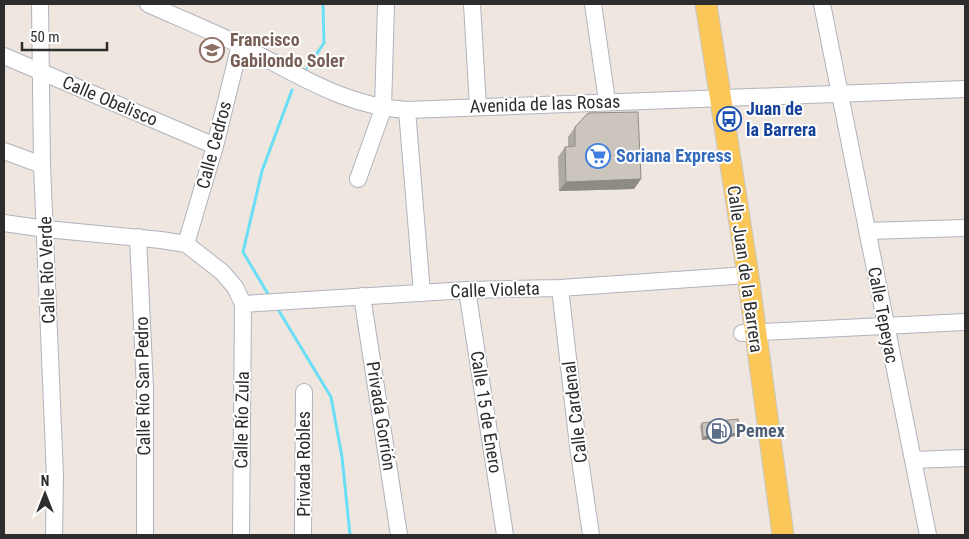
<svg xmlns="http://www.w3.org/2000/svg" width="969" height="539" viewBox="0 0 969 539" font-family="'Roboto Condensed',sans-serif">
<rect width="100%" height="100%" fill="#efe7df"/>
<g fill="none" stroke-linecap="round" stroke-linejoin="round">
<path stroke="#6bdef7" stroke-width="3" d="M307,68L324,43L323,4
M268,294L243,252L262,171L292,90
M279,311L331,397L342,457L350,535"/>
<defs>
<path id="minor" d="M40,4L42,165L55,476L54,535
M148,4C179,18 211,31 242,46C295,73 346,107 407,110L965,89
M472,4L478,107
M593,4L607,101
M822,4L928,535
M4,56L215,146
M407,110L422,293
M4,151L42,165
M358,179L383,109L386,4
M4,223L46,229L161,240L186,244L222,272L235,287L243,304L241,535
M867,231L965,228
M138,237L145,389V535
M186,244L215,146L240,45
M560,288L578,446L591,535
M467,290L505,535
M362,296L399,535
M243,304L467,290L560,288L748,275
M742,333L965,322
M913,460L965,458
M303,535L304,392"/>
<path id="major" d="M706,4L748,275L783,535"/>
</defs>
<use href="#minor" stroke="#afb3bd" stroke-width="18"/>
<use href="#major" stroke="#c8c8c8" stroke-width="23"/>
<use href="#minor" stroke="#fff" stroke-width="16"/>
<use href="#major" stroke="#fbc758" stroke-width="21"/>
</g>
<path fill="#afa9a3" d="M575,127L641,179L634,189L559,191L558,157L565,147H568V137Z
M702,423L737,436L702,440L700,426Z"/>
<path fill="#8e8a84" d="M641,179L634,189L559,191L566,182Z
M739,433L737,436L702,440L703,437Z"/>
<path fill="#cbc5bd" stroke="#8e8a84" d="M638,112L641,179L566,182L565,147L575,146V127L588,113Z
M738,419L739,433L703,437L702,423Z"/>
<defs>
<symbol id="school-ring" viewBox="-11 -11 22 22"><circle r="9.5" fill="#fff" stroke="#8d6e63" stroke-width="1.5"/><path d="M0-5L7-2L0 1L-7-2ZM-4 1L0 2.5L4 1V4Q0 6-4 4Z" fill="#8d6e63"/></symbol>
<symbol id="bus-ring" viewBox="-11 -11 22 22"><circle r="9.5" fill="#fff" stroke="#1a4fb4" stroke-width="1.5"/><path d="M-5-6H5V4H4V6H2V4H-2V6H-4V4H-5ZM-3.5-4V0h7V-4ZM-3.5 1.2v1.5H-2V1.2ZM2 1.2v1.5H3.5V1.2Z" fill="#1a4fb4"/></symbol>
<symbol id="supermarket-ring" viewBox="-11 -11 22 22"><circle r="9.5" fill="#fff" stroke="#3f7fe0" stroke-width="1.5"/><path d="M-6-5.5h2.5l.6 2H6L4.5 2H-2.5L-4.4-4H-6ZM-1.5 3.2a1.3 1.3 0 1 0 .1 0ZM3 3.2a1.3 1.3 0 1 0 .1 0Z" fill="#3f7fe0"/></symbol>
<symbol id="fuel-ring" viewBox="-11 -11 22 22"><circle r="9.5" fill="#fff" stroke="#5c6f8a" stroke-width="1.5"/><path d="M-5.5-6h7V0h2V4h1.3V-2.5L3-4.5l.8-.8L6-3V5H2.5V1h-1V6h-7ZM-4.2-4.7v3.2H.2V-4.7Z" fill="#5c6f8a"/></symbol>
</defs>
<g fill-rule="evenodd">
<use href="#school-ring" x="198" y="36" width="28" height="28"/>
<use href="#bus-ring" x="715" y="105" width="28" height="28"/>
<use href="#supermarket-ring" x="584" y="142" width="28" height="28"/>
<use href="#fuel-ring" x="705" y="417" width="28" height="28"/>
</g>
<g text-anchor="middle" stroke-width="4" stroke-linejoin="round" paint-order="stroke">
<g font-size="18" font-weight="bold" fill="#785e54" stroke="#fff" text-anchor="start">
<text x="230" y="46">Francisco<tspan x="230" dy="21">Gabilondo Soler</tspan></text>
</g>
<g font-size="18" fill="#2d2d2d" stroke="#fff">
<text transform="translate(110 101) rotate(23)" y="6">Calle Obelisco</text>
<text transform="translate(545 104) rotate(-2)" y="6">Avenida de las Rosas</text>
<text transform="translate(214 145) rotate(-75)" y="6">Calle Cedros</text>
<text transform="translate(745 269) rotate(82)" y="6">Calle Juan de la Barrera</text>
<text transform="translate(47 270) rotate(-92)" y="6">Calle Río Verde</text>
<text transform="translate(495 290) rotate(-2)" y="6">Calle Violeta</text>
<text transform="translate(883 315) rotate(79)" y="6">Calle Tepeyac</text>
<text transform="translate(143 386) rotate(-91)" y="6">Calle Río San Pedro</text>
<text transform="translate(486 412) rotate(81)" y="6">Calle 15 de Enero</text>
<text transform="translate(575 412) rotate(-97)" y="6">Calle Cardenal</text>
<text transform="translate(381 416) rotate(81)" y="6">Privada Gorrión</text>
<text transform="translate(242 420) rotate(-89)" y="6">Calle Río Zula</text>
<text transform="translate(304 464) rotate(-90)" y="6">Privada Robles</text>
</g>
<g font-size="18" font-weight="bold" fill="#164399" stroke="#fff" text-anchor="start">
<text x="746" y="115">Juan de<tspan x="746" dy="21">la Barrera</tspan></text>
</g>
<g font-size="18" font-weight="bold" fill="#366cbe" stroke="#fff" text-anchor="start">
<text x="616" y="162">Soriana Express</text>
</g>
<g font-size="18" font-weight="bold" fill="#4e5e75" stroke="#fff" text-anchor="start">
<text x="736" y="437">Pemex</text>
</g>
</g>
<rect width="969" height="539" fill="none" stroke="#2d2d2d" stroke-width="10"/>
<g transform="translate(45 494)" stroke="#ffffff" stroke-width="4" paint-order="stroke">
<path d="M0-4L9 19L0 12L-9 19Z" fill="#2d2d2d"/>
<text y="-8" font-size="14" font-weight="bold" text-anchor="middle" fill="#2d2d2d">N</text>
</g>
<path d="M22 42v8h85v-8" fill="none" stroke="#2d2d2d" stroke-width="2.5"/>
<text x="30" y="42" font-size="15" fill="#2d2d2d" stroke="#ffffff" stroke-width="4" paint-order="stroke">50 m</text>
</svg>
